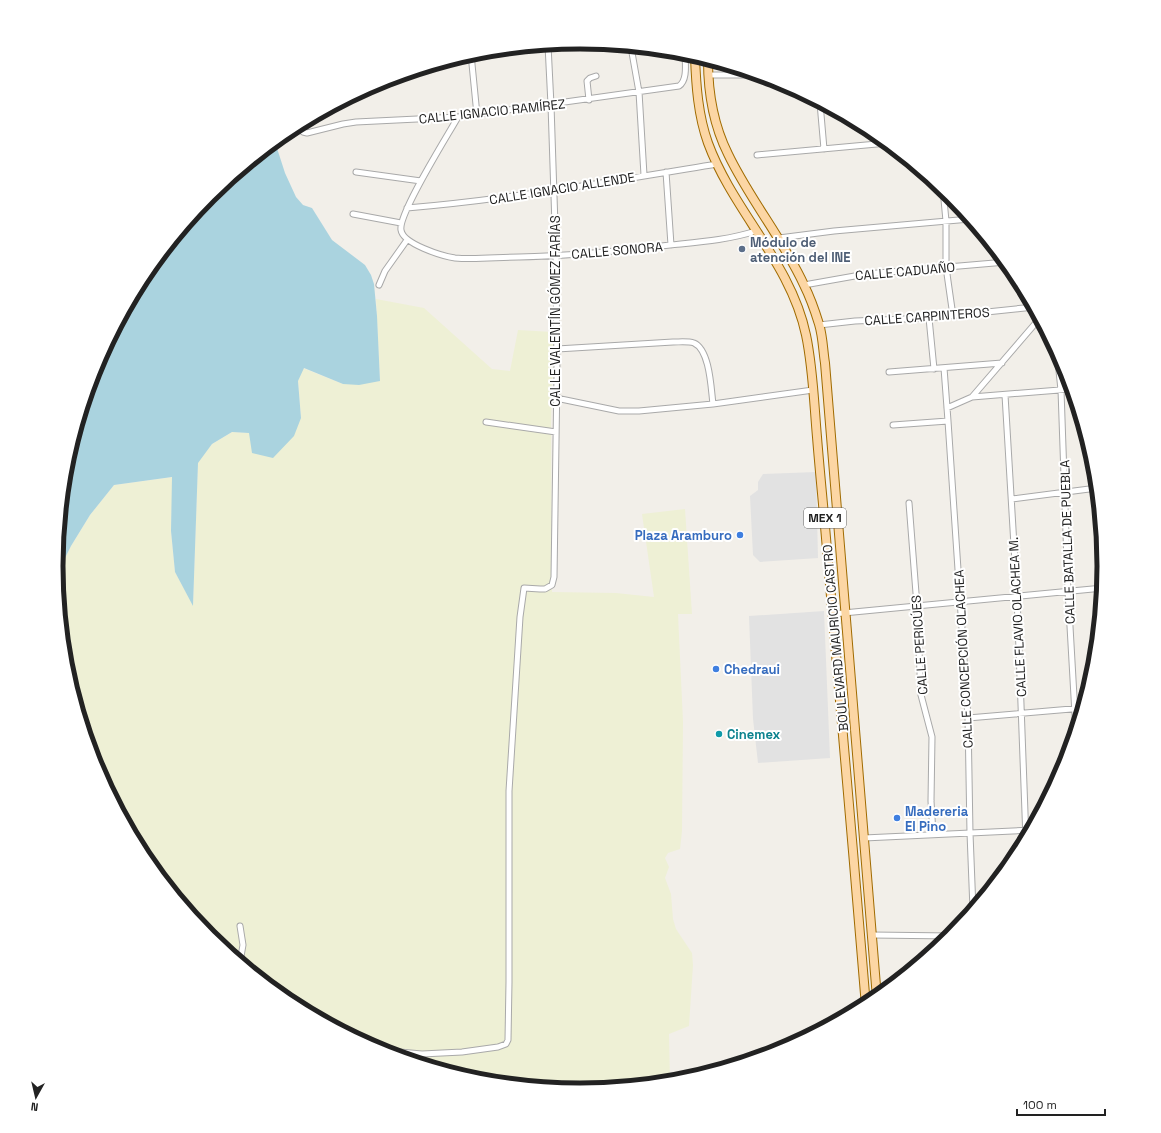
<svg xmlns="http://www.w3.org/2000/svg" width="1161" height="1133" viewBox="0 0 1161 1133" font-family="'Space Grotesk',sans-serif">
<rect width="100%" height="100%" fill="#f2efe9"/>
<path fill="#eef0d5" d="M376,299L424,308L492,369L510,371L518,330L553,332L551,424L552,592L616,593L654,597L642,514L685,509L692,614H678L683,722L682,831L680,849L668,853L665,858L669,867L665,878L671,894L673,919L676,929L692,953L693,965L689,1026L669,1034L670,1082L580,1091L478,1081L380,1051L289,1002L209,937L144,858L96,767L66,669L57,574L71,546L90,515L114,485L173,477L171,531L175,572L193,605L198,462L212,444L232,432L250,433L301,418L298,381L303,368L343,384L380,381Z"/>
<path fill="#e2e2e2" d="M816,472L818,558L760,562L753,555L750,496L758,490V482L763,474Z
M824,611L830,758L758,763L753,719L749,616Z"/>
<path fill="#aad3df" d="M275,142L285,173L296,197L303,205L312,208L332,240L365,265L371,275L374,284L377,316L380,381L359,385L343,384L304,368L298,381L301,418L294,436L273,458L252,453L249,433L232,432L212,444L198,463L193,606L175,572L171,531L172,477L114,485L90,515L71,546L57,574L56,566L66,464L96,366L145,275L210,195Z"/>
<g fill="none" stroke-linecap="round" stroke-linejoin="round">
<defs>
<path id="street" d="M631,47L639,92L644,175
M471,54L477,115
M708,75H758
M589,100L587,81L590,78L596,76
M820,103L824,149
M458,117C448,135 398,214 401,230C403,244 442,256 455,258C475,260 499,257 519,257C569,256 620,251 670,245C699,242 728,240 756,231
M297,126L303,132L307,133L343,124L356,122L458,117L679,86C688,80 685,63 685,53
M757,155L888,143
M356,172L421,181
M666,172L671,245
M943,189L946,221V267L953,316
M407,208C511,199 614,181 717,164
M353,214L401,223
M779,238L834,231L970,219
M379,285L385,271L407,240
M804,285L866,274L1006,262
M929,318L934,369
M819,325L855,321L929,318L1034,307
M557,349L673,342C680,342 688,341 694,343C710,350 711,389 713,404
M1057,352L1061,390L1068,591L1076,732
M944,368L948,421L968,718L970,833L973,910
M889,372L1002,363
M1005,395L1017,596L1026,840
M972,397L1072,389
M556,398L619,411H639L713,404L813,390
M947,408L972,397L1040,318
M486,422L556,432
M893,425L948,421
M1012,499L1097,488
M909,503L917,606L921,695L932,737L931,801L933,834
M833,614L1103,588
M968,718L1083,708
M864,838L1032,830
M240,926L243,945L240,962
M872,935L952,936
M332,1025L337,1028
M378,1050L422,1054L462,1052L498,1047L506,1044L508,1040L509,982V791L520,617L524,588L540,589H545L552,585L554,577L557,375L556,256L551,105L548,45"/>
<path id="primary" d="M695,56C696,85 698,115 708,143C733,211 791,263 806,335C813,368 814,403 817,437C820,475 824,512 827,550C841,702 853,854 866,1006
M708,60C708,91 714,126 728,154C750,200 783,239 804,285C810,297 815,311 819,324C823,337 823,351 825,363L877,998"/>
</defs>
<use href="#street" stroke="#a9a9a9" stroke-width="7"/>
<use href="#primary" stroke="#a06b00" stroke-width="10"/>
<use href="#street" stroke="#fff" stroke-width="5"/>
<use href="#primary" stroke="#fcd6a4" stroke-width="8"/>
</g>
<circle fill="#5c6f8a" stroke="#fff" stroke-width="1.5" cx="742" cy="249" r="4"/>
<g fill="#3f7fe0" stroke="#fff" stroke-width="1.5">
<circle cx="740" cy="535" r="4"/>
<circle cx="716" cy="669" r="4"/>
<circle cx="897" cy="818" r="4"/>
</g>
<circle fill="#0f9aa8" stroke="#fff" stroke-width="1.5" cx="719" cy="734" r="4"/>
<g text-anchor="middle" stroke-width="4" stroke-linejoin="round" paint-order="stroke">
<rect fill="#fff" stroke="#646464" stroke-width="1" x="804" y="508" width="42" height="20" rx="3"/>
<g font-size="12" font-weight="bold" fill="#222">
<text x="825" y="522">MEX 1</text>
</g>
<g font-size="13" fill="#222" stroke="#fff">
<text transform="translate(492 111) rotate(-6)" y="5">CALLE IGNACIO RAMÍREZ</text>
<text transform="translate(562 188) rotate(-9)" y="5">CALLE IGNACIO ALLENDE</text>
<text transform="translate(617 250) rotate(-5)" y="5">CALLE SONORA</text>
<text transform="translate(905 271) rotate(-5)" y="5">CALLE CADUAÑO</text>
<text transform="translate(555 311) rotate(-90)" y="5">CALLE VALENTÍN GÓMEZ FARÍAS</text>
<text transform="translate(927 316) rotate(-4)" y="5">CALLE CARPINTEROS</text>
<text transform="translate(1067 542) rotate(-92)" y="5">CALLE BATALLA DE PUEBLA</text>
<text transform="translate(1017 617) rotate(-93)" y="5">CALLE FLAVIO OLACHEA M.</text>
<text transform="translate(835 638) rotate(-95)" y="5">BOULEVARD MAURICIO CASTRO</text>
<text transform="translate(919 645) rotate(-94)" y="5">CALLE PERICÚES</text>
<text transform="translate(963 659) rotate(-93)" y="5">CALLE CONCEPCIÓN OLACHEA</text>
</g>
<g font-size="13" font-weight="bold" fill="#4e5e75" stroke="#fff" text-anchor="start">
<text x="750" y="247">Módulo de<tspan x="750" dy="15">atención del INE</tspan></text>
</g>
<g font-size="13" font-weight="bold" fill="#366cbe" stroke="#fff" text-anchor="start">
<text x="732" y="540" text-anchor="end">Plaza Aramburo</text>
<text x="724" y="674">Chedraui</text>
<text x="905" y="816">Madereria<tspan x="905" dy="15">El Pino</tspan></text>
</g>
<g font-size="13" font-weight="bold" fill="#0d838f" stroke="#fff" text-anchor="start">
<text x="727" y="739">Cinemex</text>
</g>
</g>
<path d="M0 0H1161V1133H0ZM63 566a517 517 0 1 1 1034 0a517 517 0 1 1-1034 0Z" fill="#fff" fill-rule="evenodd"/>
<path fill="none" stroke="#222" stroke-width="5" d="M63 566a517 517 0 1 1 1034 0a517 517 0 1 1-1034 0Z"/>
<g transform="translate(36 1097) rotate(188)" stroke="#ffffff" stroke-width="3" paint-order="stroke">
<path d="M0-3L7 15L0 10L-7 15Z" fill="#222222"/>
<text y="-6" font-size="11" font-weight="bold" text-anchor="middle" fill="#222222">N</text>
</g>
<path d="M1017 1109v6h88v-6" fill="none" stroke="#222222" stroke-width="2"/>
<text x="1023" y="1109" font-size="12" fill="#222222" stroke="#ffffff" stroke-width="3" paint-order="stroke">100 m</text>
</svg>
